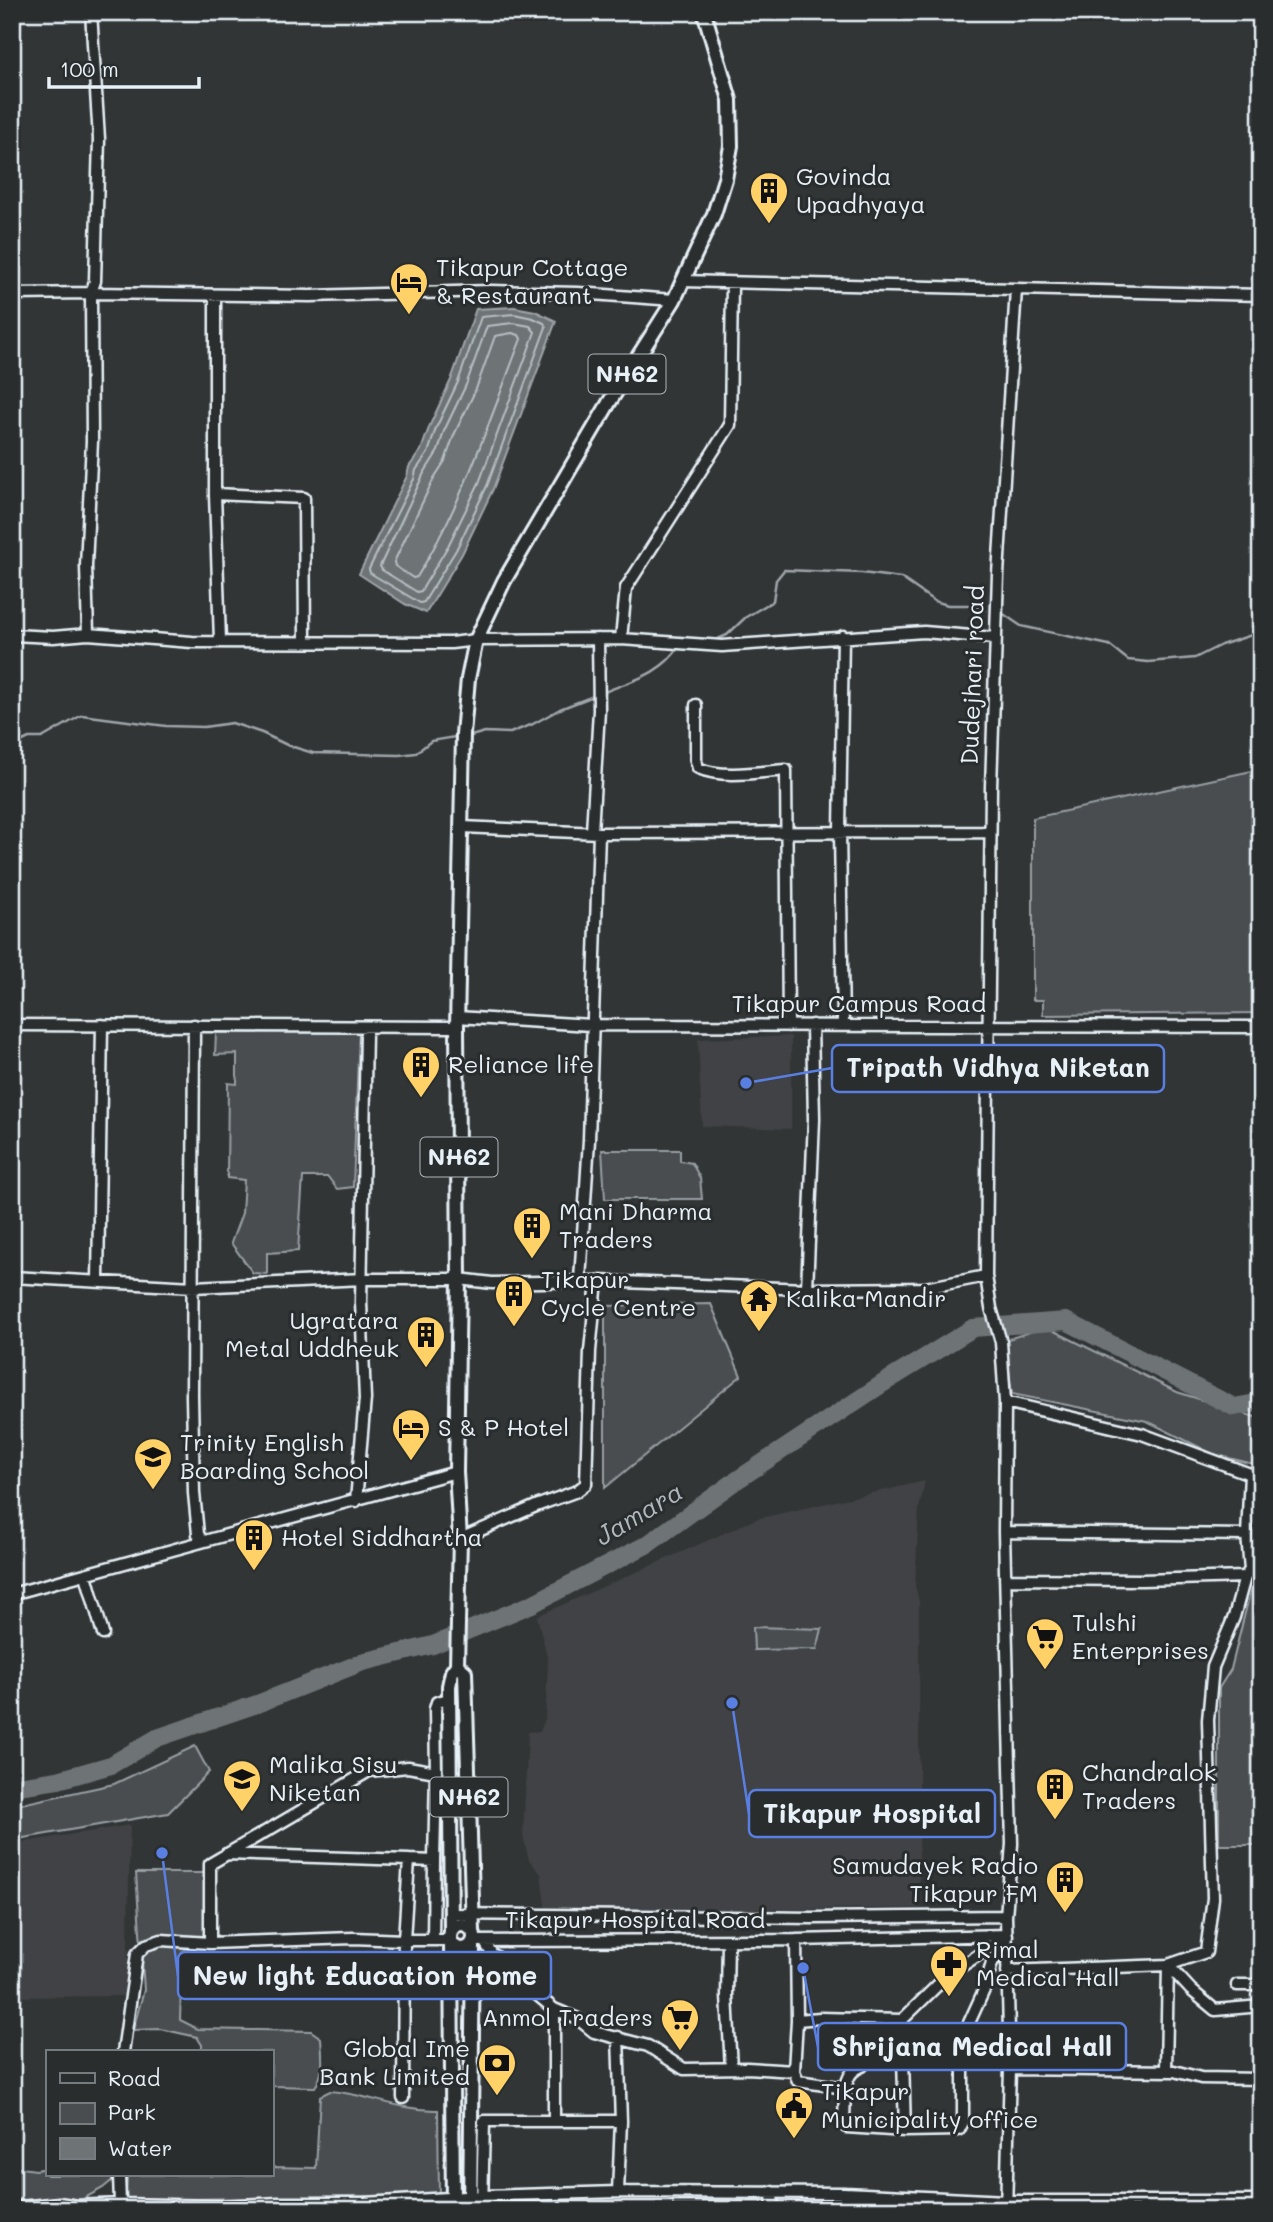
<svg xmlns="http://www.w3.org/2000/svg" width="1273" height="2222" viewBox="0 0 1273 2222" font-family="Mali,sans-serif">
<rect width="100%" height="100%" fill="#323536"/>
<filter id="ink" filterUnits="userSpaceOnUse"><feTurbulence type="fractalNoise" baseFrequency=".0143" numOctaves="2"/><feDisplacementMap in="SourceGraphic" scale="14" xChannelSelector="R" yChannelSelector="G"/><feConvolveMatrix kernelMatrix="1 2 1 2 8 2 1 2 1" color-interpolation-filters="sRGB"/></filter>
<g filter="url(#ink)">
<path fill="#3f4244" d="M791,1036V1129L702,1126L698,1039Z
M925,1481L919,1509L915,1586L919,1601V1908L546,1912L541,1874L529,1860L523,1836L528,1732L540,1731L545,1719L548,1661L537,1616L756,1519Z
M130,1825L127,1996L12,1997V1844Z"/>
<path fill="#494d4f" stroke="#989fa4" stroke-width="2" d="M1261,769V1013L1043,1015V1000H1033V818Z
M359,1032L353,1187L337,1189L328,1177H303L298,1251L267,1253V1274L253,1273L231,1243L242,1213L244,1180L227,1178L228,1083L237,1084V1054L215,1055L216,1033Z
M602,1150H680V1161L692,1163L700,1178L702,1199H605Z
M711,1304L741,1376L605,1488V1306Z
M1046,1327L1177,1392L1255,1417H1261V1466L1213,1454L1147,1421L1012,1394L1005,1340Z
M1261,1579V1845H1219V1688L1231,1669L1253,1581Z
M753,1627L822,1629L817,1649L754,1650Z
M195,1746L209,1772L168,1813L12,1840V1806L114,1784Z
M136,1873H204L205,1938L182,1952L180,2020L198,2029L311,2031L321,2038C322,2054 325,2074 315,2087L271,2086V2052H202V2045L197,2037L161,2029L133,2030L144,1990Z
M330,2091C368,2094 399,2111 438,2110L439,2195L126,2200L127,2175H271V2167L316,2168L320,2096Z
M12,2167L36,2170L47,2168V2175H116V2177L103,2188L83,2199L12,2200Z
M762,2200V2210H673V2201Z"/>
<path fill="#6e7376" stroke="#9fa5aa" stroke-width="2" d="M514,307L535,311L556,321L493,489L462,554L426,613L405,604L359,574L407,476L409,467L421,450L430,425L451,380L476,309Z"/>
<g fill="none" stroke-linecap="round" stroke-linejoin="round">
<path stroke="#b7bfc4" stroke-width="2" d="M514,314L533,318L544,323L546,327L487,486L456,550L424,602L420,603L370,573L369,569L414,479L416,470L428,453L436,428L458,382L481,317Z
M513,323L530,326L535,332L479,483L448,546L421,591L417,592L382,570L380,566L424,473L438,451L444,431L466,385L487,326Z
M512,333L519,335L521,339C489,421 464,501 417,577L413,578L395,566L394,562L434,478L445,461L454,435L476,389L495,336Z"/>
<path stroke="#9fa5aa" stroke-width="2.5" d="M1002,613L1021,626L1109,645L1128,660L1148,662L1195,658L1221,645L1261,632
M711,642L727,635L746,617L773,601L776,580L784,570L862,573L901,578L934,601L948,605H968L985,610
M602,693C633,680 660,675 679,647
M471,736L485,732L510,733L533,724L560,709L596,695
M12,746L29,738H42L82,715L166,726L204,727L232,723L262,733L287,745L313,753L399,755L416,753L431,741L455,737"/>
<path stroke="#6e7376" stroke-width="18" d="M12,1787L58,1780L111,1765L157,1738L257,1704L363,1662L433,1645L532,1604L648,1544L734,1482L882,1384L973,1328L1066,1321L1234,1407L1261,1402"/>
<defs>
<path id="minor" d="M682,281L1016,289
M12,294L91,293L95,281L99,139L91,12
M215,295V494L304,498L305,642
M215,494L220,641
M88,634L86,566L92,441L91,293L310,296L490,291L578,293L674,300
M12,635L53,637L88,634L192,642L451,643L476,640L621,639L722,646L924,632L995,638
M621,639L626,588L730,425L732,284
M696,705V761L698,768C723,779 759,772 786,770L788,1026
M462,827L599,833L990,832
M592,832L599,710L598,639
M457,1017L591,1025L1261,1027
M12,1025L457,1027
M194,1025L192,1396L194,1493L198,1534L202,1541
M843,1025L840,831L843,636
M12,1277L193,1287L363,1279H459L492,1283L597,1281L590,1351L586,1484L577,1491L536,1506L460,1539
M580,1280L589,1140L599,833
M98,1281L102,1025
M597,1281L807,1289L925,1288L986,1276
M807,1289L814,1119L812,1025
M1005,1402L1142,1434L1250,1474L1261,1473
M356,1501L365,1399L361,1302L366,1033
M1004,1532L1247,1535
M86,1575L103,1634
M1245,1577L1250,1570L1247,1535L1250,1474
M1005,1579L1142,1580L1245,1577L1234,1617L1213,1667L1208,1720L1213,1898L1206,1952L1168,1965L1191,1990L1215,2010L1261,2006
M12,1594L456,1472
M409,1860L434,1861L433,1940
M434,1861L436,1772
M450,1914L812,1918L1006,1916
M474,1941L796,1940L1007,1935
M484,1941L492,1954L504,1962L524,1984L554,2009L578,2019L594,2032L648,2046L684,2069L747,2068L794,2071L797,2020L796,1940
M728,1941L727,1996L731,2068
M210,1943V1864L369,1771L408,1767L436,1772L435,1709L437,1702L449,1699
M1007,1971L1168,1965L1166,2071
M1237,1985H1261
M797,2020L820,2018L902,2020L948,1975L1004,1938
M902,2020L905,2131L959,2130L963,2122V2036L984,1990L992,1963L1007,1936
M618,2037L621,2121L618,2192
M123,2052L137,1954L146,1945L161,1940L210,1943L353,1938L404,1940L409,1860L226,1854
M1010,2069L1174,2071L1201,2078L1261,2079
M794,2071L798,2081L845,2088L844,2122L846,2127L905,2131
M845,2088C849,2076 850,2071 862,2066L902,2020
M403,2098L404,1940H450
M554,2121V2009
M119,2175L120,2204
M772,2192L773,2210
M12,2208L59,2203L77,2206L120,2204L221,2206L278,2203H365L482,2196L618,2192L845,2193L1006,2201H1261
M482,2210L484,2121H621
M844,2210L845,2193
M1006,2210L1010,2069L1006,1916L1012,1844L1004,1532L1005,1402L1001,1342L991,1308L986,1276L991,787L998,574L1016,289L1261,295"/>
<path id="major" d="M457,1665L465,1672L473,1932
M450 1937a12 12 0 1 1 24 0a12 12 0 1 1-24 0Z
M451,1931L449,1686L452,1672L457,1665L460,1539L456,1472L459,1279L457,1027L463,734L468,679L476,640L504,581L610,401L674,300L714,214L725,179L731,146L730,100L704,12
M451,1943L453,2210
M470,2210L473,1944"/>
</defs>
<use href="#minor" stroke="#e8f1f8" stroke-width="15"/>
<use href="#major" stroke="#e8f1f8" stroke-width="18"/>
<use href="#minor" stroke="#2a2d2e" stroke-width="10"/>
<use href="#major" stroke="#2a2d2e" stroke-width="12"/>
</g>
</g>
<defs>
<symbol id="building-pin" viewBox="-11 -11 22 30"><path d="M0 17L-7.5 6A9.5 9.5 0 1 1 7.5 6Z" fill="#ffd166" stroke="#2a2d2e"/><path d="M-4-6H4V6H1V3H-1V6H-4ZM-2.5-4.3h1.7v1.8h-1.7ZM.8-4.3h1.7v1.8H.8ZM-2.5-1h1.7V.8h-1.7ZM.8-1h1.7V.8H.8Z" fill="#111"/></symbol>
<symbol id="hotel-pin" viewBox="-11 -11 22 30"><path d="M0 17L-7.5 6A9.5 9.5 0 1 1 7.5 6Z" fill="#ffd166" stroke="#2a2d2e"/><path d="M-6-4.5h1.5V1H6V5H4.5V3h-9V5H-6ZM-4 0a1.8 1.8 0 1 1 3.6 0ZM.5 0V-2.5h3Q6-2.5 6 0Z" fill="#111"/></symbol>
<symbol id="temple-pin" viewBox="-11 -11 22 30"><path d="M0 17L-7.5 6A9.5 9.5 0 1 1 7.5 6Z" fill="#ffd166" stroke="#2a2d2e"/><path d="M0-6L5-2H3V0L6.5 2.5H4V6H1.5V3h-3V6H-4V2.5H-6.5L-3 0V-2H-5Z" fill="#111"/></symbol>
<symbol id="school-pin" viewBox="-11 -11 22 30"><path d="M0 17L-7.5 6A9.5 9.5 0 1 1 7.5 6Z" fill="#ffd166" stroke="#2a2d2e"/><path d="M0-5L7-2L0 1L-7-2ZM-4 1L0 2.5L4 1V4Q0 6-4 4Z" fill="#111"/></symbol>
<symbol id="supermarket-pin" viewBox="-11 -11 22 30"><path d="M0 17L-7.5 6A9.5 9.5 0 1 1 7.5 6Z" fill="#ffd166" stroke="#2a2d2e"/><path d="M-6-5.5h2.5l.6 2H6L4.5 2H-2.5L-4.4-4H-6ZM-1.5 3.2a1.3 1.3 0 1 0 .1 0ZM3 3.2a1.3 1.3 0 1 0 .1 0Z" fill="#111"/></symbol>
<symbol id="pharmacy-pin" viewBox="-11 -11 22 30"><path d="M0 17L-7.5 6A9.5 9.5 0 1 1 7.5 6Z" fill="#ffd166" stroke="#2a2d2e"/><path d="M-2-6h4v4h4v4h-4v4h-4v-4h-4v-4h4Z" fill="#111"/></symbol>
<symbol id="bank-pin" viewBox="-11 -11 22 30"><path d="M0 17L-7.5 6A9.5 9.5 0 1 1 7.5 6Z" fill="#ffd166" stroke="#2a2d2e"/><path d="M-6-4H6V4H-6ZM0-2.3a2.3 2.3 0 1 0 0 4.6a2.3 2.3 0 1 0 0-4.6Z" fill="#111"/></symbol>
<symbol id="civic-pin" viewBox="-11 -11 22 30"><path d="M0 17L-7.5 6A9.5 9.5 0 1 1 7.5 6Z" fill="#ffd166" stroke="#2a2d2e"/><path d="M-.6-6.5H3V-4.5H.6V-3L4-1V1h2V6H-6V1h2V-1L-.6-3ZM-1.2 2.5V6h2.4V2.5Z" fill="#111"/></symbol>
</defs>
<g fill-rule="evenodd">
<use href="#building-pin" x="747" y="169" width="44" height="60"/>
<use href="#hotel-pin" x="387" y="260" width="44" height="60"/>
<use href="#building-pin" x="399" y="1043" width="44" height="60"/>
<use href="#building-pin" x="510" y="1204" width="44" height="60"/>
<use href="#building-pin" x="492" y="1272" width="44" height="60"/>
<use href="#temple-pin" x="737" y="1277" width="44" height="60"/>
<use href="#building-pin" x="404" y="1313" width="44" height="60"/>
<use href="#hotel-pin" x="389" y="1406" width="44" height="60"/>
<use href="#school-pin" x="131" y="1435" width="44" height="60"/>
<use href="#building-pin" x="232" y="1516" width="44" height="60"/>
<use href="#supermarket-pin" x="1023" y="1615" width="44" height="60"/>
<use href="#school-pin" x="220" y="1757" width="44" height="60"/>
<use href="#building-pin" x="1033" y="1765" width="44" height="60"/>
<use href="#building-pin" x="1043" y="1858" width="44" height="60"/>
<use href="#pharmacy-pin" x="927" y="1942" width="44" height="60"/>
<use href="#supermarket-pin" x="658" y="1996" width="44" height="60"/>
<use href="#bank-pin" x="475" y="2041" width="44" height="60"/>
<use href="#civic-pin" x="772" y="2084" width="44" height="60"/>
</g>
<g text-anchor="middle" stroke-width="6" stroke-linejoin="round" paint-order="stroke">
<g fill="#2a2d2e" stroke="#afb6bb" stroke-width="2">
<rect x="588.5" y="354.5" width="77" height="39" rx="5"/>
<rect x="420.5" y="1137.5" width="77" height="39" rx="5"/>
<rect x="430.5" y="1777.5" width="77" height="39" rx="5"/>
</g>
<g font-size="23" font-weight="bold" fill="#e8f1f8">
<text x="627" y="382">NH62</text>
<text x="459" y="1165">NH62</text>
<text x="469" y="1805">NH62</text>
</g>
<g font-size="24" fill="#e8f1f8" stroke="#2a2d2e" text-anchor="start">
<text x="796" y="185">Govinda<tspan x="796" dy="28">Upadhyaya</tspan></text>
<text x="436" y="276">Tikapur Cottage<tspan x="436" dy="28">&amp; Restaurant</tspan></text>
<text x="448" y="1073">Reliance life</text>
<text x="559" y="1220">Mani Dharma<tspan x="559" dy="28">Traders</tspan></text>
<text x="541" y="1288">Tikapur<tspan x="541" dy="28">Cycle Centre</tspan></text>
<text x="786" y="1307">Kalika Mandir</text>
<text x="399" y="1329" text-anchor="end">Ugratara<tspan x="399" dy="28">Metal Uddheuk</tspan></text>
<text x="438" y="1436">S &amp; P Hotel</text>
<text x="180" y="1451">Trinity English<tspan x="180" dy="28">Boarding School</tspan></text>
<text x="281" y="1546">Hotel Siddhartha</text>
<text x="1072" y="1631">Tulshi<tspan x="1072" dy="28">Enterprises</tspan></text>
<text x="269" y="1773">Malika Sisu<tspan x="269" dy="28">Niketan</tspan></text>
<text x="1082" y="1781">Chandralok<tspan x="1082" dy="28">Traders</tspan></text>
<text x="1038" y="1874" text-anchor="end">Samudayek Radio<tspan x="1038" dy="28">Tikapur FM</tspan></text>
<text x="976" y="1958">Rimal<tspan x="976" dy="28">Medical Hall</tspan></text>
<text x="653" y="2026" text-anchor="end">Anmol Traders</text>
<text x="470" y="2057" text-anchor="end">Global Ime<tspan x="470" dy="28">Bank Limited</tspan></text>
<text x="821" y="2100">Tikapur<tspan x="821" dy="28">Municipality office</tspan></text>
</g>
<g font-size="24" fill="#e8f1f8" stroke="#2a2d2e">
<text transform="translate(973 675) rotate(-88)" y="8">Dudejhari road</text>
<text x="859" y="1012">Tikapur Campus Road</text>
<text x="635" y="1928">Tikapur Hospital Road</text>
</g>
<g font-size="26" font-style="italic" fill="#b1b8be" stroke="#2a2d2e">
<text transform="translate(639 1514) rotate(-31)" y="9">Jamara</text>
</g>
</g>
<path fill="none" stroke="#5a7fe2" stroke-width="2.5" d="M746 1083L832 1068M732 1703L749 1814M162 1853L178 1976M803 1968L818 2047"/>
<g fill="#5a7fe2" stroke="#2a2d2e" stroke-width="2.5">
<circle cx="746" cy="1083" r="7"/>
<circle cx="732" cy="1703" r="7"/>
<circle cx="162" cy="1853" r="7"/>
<circle cx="803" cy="1968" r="7"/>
</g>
<g fill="#2a2d2e" stroke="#5a7fe2" stroke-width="2.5">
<rect x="832" y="1045" width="332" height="47" rx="7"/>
<rect x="749" y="1790" width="246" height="47" rx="7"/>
<rect x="178" y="1952" width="373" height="47" rx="7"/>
<rect x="818" y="2023" width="308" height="47" rx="7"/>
</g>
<g font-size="26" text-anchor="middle" font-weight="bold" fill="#e8f1f8">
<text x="998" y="1077">Tripath Vidhya Niketan</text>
<text x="872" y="1823">Tikapur Hospital</text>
<text x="365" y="1985">New light Education Home</text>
<text x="972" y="2056">Shrijana Medical Hall</text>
</g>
<rect width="1273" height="2222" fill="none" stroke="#2a2d2e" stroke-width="42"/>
<rect x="21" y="21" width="1231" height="2180" fill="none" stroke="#e8f1f8" stroke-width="2.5" filter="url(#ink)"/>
<rect x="46" y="2050" width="228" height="126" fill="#2a2d2e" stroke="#767b7f" stroke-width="2"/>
<rect x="60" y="2073" width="35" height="10" fill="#2a2d2e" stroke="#767b7f" stroke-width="2"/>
<text x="108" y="2086" font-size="21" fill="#e8f1f8">Road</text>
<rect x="60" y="2103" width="35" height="21" fill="#494d4f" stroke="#767b7f" stroke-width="2"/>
<text x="108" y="2120" font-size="21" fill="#e8f1f8">Park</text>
<rect x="60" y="2138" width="35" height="21" fill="#6e7376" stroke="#767b7f" stroke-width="2"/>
<text x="108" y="2156" font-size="21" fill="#e8f1f8">Water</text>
<path d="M49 77v10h150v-10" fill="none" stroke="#e8f1f8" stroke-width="3.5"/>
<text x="60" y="77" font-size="21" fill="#e8f1f8" stroke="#2a2d2e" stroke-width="5" paint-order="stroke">100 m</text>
</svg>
